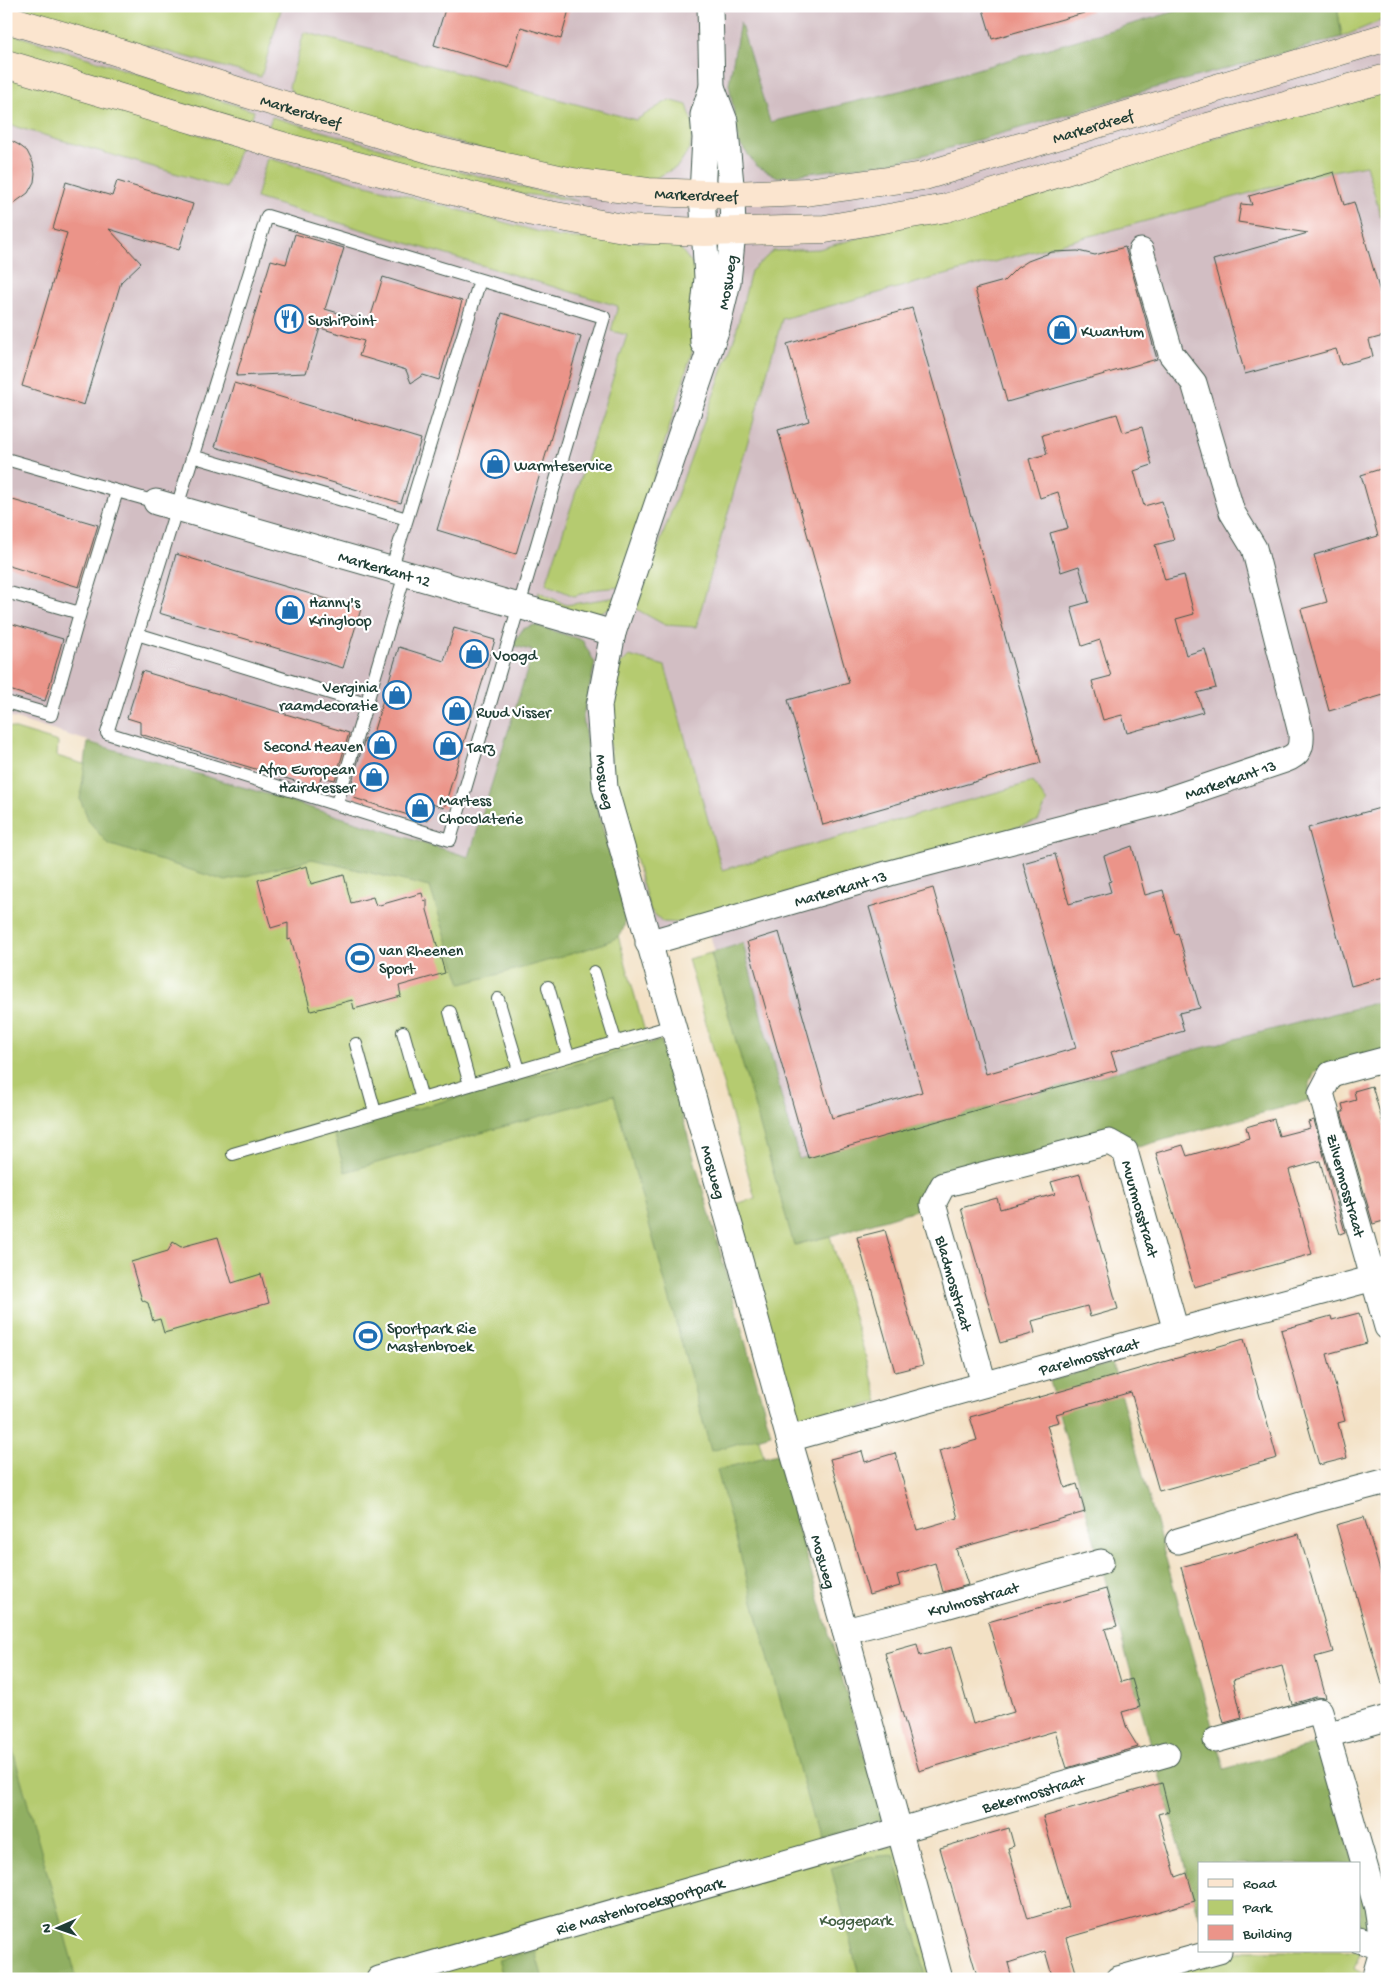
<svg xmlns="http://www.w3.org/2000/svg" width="1393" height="1985" viewBox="0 0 1393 1985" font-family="'Gochi Hand',sans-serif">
<rect width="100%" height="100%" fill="#fff"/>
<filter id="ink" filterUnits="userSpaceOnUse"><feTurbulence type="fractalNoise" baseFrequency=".02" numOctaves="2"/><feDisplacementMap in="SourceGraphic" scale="10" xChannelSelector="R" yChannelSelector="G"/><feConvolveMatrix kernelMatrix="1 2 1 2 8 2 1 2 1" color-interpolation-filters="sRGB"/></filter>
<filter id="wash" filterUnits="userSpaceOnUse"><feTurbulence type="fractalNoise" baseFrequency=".0096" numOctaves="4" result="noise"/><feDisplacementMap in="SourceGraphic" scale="20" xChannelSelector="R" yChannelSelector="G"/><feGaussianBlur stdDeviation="1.12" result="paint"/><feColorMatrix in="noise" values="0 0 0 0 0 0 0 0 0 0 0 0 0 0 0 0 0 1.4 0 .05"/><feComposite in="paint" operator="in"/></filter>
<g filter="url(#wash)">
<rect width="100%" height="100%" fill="#f3e1c5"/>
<path fill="#d2bec3" d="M6,6H1387V1024L772,1167L707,923L648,943L630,814L469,857L6,716Z"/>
<path fill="#b5cb70" stroke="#6a8452" d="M10,6H282L261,77L78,27Z
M1337,6H1387V18L1342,37Z
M6,32L254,111L249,126L6,51Z
M304,32L636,120L669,100L687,105L694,126L690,148L677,167L652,180L576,176L308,100L292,93L289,87Z
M6,75L240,147L226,188L6,124Z
M1387,92V239L1366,165L1332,171L1257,191L782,319L696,627L665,625L636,609L735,336L751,271L773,251L819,249L1370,95Z
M272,117L489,179L578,201L516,193L445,179L267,131Z
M267,158L558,237L677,244L699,273L695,342L621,587L598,589L574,596L546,584L627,335L611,331L618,306L256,198Z
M538,591L566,605L617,597L611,607L591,617L542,604Z
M629,656L665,666L722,870L1033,782L1047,802L1038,821L684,923L663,922L650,910L613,782L607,712L616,669Z
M6,726L58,742L57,756L462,879L591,839L874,1851L899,1844L933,1979H13L6,1793Z
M711,953L795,1245L830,1236L879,1402L794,1425L733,1205L755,1198L688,959Z
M1362,1947L1354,1969L1368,1976L1367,1979H1144L1246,1951H1359Z"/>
<path fill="#90af62" stroke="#58764b" d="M1194,6H1337L1342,37L1126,96L1077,112L935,152L893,162L778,177L757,166L739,143L729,84L740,22L770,122L912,88Z
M534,625L582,640L595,663L583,716L592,786L623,906C625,917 627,925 620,935C611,946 483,978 461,984L430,887L312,859L226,881L108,844L89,821L80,799L88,742L273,796L469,857L533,651L512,645L523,629Z
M743,943L782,1099L799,1159L1231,1040L1387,1000V1050L1316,1071C1310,1081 1307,1089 1310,1100L1138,1147L1129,1136L1114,1133L932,1182C923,1190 920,1196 922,1208L830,1236L794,1245L711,953Z
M661,1040L771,1434L711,1451L614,1095L345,1172L334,1132Z
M1112,1363L1224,1769L1321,1743L1354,1864H1199V1917L1050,1381Z
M777,1454C811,1576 849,1697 883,1820L818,1838L717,1470Z
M6,1726L77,1979H6Z
M894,1855L927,1979H860L831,1868L868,1857Z
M1359,1881L1369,1915L1366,1931L1359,1929Z
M535,1951L543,1979H504L498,1960Z"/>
<g id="blocks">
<path fill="#eb9489" d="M446,6H570L561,39L521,27L509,68L434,45Z
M982,6H1090L1091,11L992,39Z
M6,138L19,145L27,151L33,163L35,173L34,182L28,193L6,209Z
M1334,172L1344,205L1354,202L1387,316V335L1369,340L1373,356L1341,365L1336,349L1245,374L1213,260L1308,233L1238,222L1241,204L1252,205L1249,196Z
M117,181L193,204L179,250L109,229L141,263L121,282L84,405L22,386L67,233L53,229L66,182L112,196Z
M295,234L344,248L325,309L369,322L383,277L462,301L439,380L423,375L411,383L406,370L359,356L364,341L320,328L306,373L236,376L271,260L286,264Z
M1125,247L1157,359L1007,402L975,289L1004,281L1017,268L1028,261L1052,252L1078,251L1095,255Z
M912,308L1041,763L823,825L788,700L849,683L778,430L809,421L787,344Z
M502,313L581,337L516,554L437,530Z
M234,383L421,439L401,503L215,447Z
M1117,414L1123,432L1142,427L1152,465L1134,471L1144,506L1162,501L1174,540L1155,545L1165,580L1184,575L1194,614L1176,619L1186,655L1205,649L1216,688L1197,693L1203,712L1127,733L1122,715L1103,720L1092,681L1111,676L1100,640L1082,646L1071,607L1089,602L1079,566L1061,572L1050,533L1068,528L1058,492L1040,498L1029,459L1047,454L1042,435Z
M1387,467V694L1329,711L1301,609L1327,602L1314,555L1378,536L1361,475Z
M6,498L98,525L79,587L6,565Z
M176,554L361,609L343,668L159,613Z
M6,622L63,639L45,701L6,689Z
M454,628L495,640L444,808L432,804L427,821L354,798L357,786L351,785L365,738L371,740L399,647L444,661Z
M142,671L349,733L335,780L321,777L318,788L140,734V722L127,718Z
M1387,806V976L1351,986L1308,828Z
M1132,846L1145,895L1163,890L1175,934L1178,933L1200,1008L1179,1013L1184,1031L1111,1052L1117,1070L808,1158L747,942L779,932L832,1118L922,1092L869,907L933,888L986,1074L1076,1048L1023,863L1055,854L1069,904L1111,892L1108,882L1111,881L1104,856Z
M307,866L311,884L344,875L351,903L373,897L376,906L422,893L424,901L427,900V910L445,973L399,986L401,996L354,1009L352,1000L311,1011L291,939L288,940V923L271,928L258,880Z
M1372,1086L1387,1137V1220L1373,1224L1341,1112H1344L1342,1104L1356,1100L1354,1091Z
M1274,1119L1279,1136L1310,1128L1308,1122L1314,1120L1345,1232L1340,1234L1338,1228L1320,1161L1289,1170L1312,1254L1194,1287L1156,1153L1183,1145L1187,1156L1249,1138L1246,1127Z
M1080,1174L1118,1309L1090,1317L1087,1306L1032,1321L1035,1333L1000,1343L961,1208L997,1198L1000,1209L1055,1194L1051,1182Z
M885,1230L923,1365L895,1372L857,1237Z
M218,1237L232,1283L261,1274L269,1303L164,1333L160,1319L153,1321L148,1303L142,1300L131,1262L168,1251L173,1242L181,1247Z
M1359,1313L1367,1343L1327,1354L1345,1421L1338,1423L1347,1458L1319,1465L1281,1330L1331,1316L1332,1320Z
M1244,1339L1277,1458L1159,1491L1131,1392L1056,1414L1059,1422L1047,1425L1065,1488L1077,1484L1085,1512L956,1549L968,1585L943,1592L935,1563L897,1575L900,1586L869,1595L830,1459L862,1451L865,1462L895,1453L917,1530L958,1518L939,1451L977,1440L970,1417Z
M1364,1517L1384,1584H1387V1683L1382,1684L1336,1525Z
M1299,1534L1333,1652L1315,1657L1326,1698L1316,1697L1292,1704L1282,1666L1233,1680L1242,1718L1224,1723L1181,1567Z
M1106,1589L1117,1626L1105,1629L1121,1682L1132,1679L1140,1707L1122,1712L1127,1729L1138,1747L1067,1768L1055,1731L919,1771L885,1653L917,1644L920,1656L951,1647L973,1724L997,1717L1014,1712L988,1622Z
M1162,1783L1169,1811L1158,1814L1176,1877L1187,1873L1195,1901L1066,1938L1078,1979H1053L1045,1951L1008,1963L1011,1974L994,1979H978L940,1848L1009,1828L1014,1846L1008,1848L1028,1919L1069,1907L1043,1817Z"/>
</g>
</g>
<g filter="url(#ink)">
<use href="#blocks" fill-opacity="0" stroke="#3f564a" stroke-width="1"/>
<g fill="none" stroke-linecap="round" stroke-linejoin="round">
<defs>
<path id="service" d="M267,216L604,317L450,840L107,733Z
M192,456L407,519L480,280
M6,459L117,491
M391,570L407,519
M6,592L80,613L51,715L6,702
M80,613L117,491L156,502
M137,634L366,704
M337,803L405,574
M594,972L616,1043
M548,987L568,1056
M498,999L519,1070
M450,1012L470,1085
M403,1032L422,1099
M356,1044L375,1112
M233,1154L672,1026"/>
<g id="minor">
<path id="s1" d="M710,6L712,87L725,121L732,195L733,232L728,282L717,328L613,633L599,706L605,788L741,1264L789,1439L845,1631L940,1979"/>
<path d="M703,343L702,324L707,278L702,194L705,138L703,115L712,87"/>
<path id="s2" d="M156,502L613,633"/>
<path id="s3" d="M648,943L890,873L1158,803L1285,760C1299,755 1302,748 1301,733L1254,548L1232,512L1194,383L1171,354L1141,251"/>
<path id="s4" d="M1387,1059L1331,1074L1321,1093L1387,1327"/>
<path id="s5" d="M984,1384L933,1204L943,1185L1109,1142L1125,1151L1176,1331"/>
<path id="s6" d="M789,1439L1176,1331L1374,1278L1387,1268"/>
<path d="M1178,1541L1311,1501L1387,1481"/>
<path id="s7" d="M845,1631L942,1607L1101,1562"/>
<path d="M1327,1735L1377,1908L1383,1948L1374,1979"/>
<path d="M1216,1740L1320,1711L1327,1735L1387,1718"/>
<path d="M1359,1940L1387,1949"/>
<path id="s8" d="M379,1979L1167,1754"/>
<path d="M1118,1979L1219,1951"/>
</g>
<g id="secondary">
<path id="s9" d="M6,19L105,48L241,92L436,151L572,182L648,192L732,195L806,192L924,176L1387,37"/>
<path d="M6,64L289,148L533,212L629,229L704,232L825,229L946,208L1208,127L1387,78"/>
</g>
</defs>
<use href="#service" stroke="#3f564a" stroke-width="14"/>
<use href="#minor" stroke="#3f564a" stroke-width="27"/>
<use href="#secondary" stroke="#3f564a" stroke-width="29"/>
<use href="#service" stroke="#fff" stroke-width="12"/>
<use href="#minor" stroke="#fff" stroke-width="25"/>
<use href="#secondary" stroke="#fbe5cf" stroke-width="28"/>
</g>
</g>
<defs>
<symbol id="restaurant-ring" viewBox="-11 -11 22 22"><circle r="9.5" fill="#fff" stroke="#1f6fb2" stroke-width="1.5"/><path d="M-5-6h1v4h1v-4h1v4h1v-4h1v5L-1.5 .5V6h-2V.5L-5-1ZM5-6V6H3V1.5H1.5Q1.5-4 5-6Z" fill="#1f6fb2"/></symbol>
<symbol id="shop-ring" viewBox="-11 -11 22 22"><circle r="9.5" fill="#fff" stroke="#1f6fb2" stroke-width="1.5"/><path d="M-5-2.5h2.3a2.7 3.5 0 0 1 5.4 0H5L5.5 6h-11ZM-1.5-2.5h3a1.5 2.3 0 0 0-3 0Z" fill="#1f6fb2"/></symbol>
<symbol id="stadium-ring" viewBox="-11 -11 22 22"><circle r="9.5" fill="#fff" stroke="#1f6fb2" stroke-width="1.5"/><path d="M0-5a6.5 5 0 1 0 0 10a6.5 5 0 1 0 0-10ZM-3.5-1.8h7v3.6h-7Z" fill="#1f6fb2"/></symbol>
</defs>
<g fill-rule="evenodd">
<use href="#restaurant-ring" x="273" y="303" width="32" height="32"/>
<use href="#shop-ring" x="1046" y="314" width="32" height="32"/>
<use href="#shop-ring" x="479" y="448" width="32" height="32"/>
<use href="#shop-ring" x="274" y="594" width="32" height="32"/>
<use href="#shop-ring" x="458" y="638" width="32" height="32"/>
<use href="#shop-ring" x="381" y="679" width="32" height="32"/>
<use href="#shop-ring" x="441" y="695" width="32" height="32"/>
<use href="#shop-ring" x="366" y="729" width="32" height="32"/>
<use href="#shop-ring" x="432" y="730" width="32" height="32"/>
<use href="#shop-ring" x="358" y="761" width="32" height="32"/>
<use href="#shop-ring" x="404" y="792" width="32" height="32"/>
<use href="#stadium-ring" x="344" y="942" width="32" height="32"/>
<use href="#stadium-ring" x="352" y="1320" width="32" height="32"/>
</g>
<g text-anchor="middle" stroke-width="4.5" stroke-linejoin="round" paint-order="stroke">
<g font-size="16" fill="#1f3d34" stroke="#fff">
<text dy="6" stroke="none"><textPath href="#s9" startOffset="309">Markerdreef</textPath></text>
<text dy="6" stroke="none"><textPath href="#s9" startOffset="1119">Markerdreef</textPath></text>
<text dy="6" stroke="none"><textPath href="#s9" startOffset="714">Markerdreef</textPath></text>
<text transform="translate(726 282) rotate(-81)" y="6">Mosweg</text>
<text dy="6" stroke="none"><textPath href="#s2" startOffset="238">Markerkant 12</textPath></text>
<text dy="6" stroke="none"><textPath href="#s3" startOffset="605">Markerkant 13</textPath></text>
<text dy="6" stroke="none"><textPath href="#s1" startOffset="799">Mosweg</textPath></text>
<text dy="6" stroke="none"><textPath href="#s3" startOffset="200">Markerkant 13</textPath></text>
<text dy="6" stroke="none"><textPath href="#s1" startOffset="1204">Mosweg</textPath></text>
<text dy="6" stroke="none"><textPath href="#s4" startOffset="175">Zilvermosstraat</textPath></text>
<text dy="6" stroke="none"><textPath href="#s5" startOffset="458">Muurmosstraat</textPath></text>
<text transform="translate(955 1283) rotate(74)" y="6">Bladmosstraat</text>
<text dy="6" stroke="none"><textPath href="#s6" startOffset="311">Parelmosstraat</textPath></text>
<text dy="6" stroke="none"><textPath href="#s1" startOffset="1609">Mosweg</textPath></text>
<text dy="6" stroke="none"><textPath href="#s7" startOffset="132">Krulmosstraat</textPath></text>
<text dy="6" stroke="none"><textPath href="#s8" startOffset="680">Bekermosstraat</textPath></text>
<text dy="6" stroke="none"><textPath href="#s8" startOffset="271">Rie Mastenbroeksportpark</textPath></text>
</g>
<g font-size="16" fill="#1f3d34" stroke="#fff" text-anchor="start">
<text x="308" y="325">SushiPoint</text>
<text x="1081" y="336">Kwantum</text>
<text x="514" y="470">Warmteservice</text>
<text x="309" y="607">Hanny's<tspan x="309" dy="18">Kringloop</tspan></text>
<text x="493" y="660">Voogd</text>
<text x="378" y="692" text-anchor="end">Verginia<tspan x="378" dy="18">raamdecoratie</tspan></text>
<text x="476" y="717">Ruud Visser</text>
<text x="363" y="751" text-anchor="end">Second Heaven</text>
<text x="467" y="752">Tarz</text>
<text x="355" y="774" text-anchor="end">Afro European<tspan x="355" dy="18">Hairdresser</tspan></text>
<text x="439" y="805">Martess<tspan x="439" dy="18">Chocolaterie</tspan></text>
<text x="379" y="955">van Rheenen<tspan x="379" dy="18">Sport</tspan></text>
<text x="387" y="1333">Sportpark Rie<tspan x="387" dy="18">Mastenbroek</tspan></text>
</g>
<g font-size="16" fill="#446043" stroke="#fff">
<text x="856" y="1925">Koggepark</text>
</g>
</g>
<rect width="1393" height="1985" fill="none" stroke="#fff" stroke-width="25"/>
<rect x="1198" y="1862" width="162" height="90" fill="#ffffff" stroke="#a5b1ae"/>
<rect x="1208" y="1879" width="25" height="8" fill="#fbe5cf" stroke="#a5b1ae"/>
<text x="1243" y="1888" font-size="15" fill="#1f3d34">Road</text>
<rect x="1208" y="1900" width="25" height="15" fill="#b5cb70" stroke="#a5b1ae"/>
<text x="1243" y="1912" font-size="15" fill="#1f3d34">Park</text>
<rect x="1208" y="1925" width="25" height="15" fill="#eb9489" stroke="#a5b1ae"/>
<text x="1243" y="1938" font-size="15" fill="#1f3d34">Building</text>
<g transform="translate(58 1928) rotate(268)" stroke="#ffffff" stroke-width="4" paint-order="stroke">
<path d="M0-4L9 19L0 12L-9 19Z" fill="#1f3d34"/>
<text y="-8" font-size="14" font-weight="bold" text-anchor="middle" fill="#1f3d34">N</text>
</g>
</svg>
